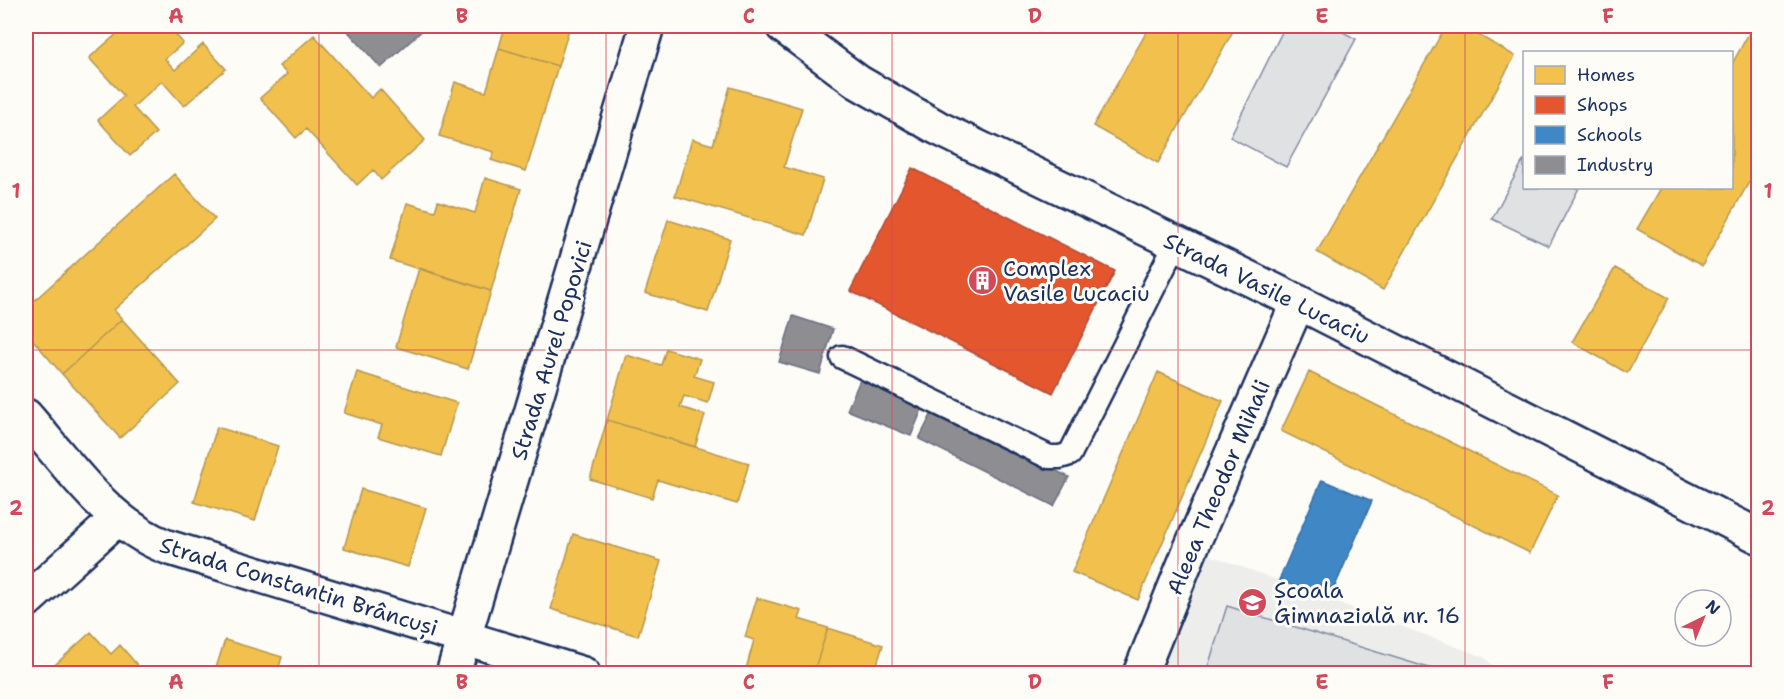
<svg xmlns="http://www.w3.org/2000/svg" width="1784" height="699" viewBox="0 0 1784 699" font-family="'Shantell Sans',sans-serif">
<rect width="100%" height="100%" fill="#fdfcf7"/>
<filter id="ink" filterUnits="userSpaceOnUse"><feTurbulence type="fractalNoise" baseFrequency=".0167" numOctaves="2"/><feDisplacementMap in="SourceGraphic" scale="12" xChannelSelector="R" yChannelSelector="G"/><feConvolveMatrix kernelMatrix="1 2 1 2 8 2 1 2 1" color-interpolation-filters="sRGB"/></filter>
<g filter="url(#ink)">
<path fill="#edeeec" d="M1191,548L1484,657L1499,673L1140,674Z"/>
<path fill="#e0e1e3" stroke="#7e88a0" stroke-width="1.5" d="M1285,26H1332L1356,39L1286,167L1230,137Z
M1524,159V188H1579L1549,246L1492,219Z
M1227,606L1445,673H1206Z"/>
<path fill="#f2c14e" stroke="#b29553" stroke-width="1.5" d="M126,26H168L183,43L165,59L175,70L203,44L226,69L184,106L162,81L133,107L156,133L130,156L98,120L124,96L89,58Z
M505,26H570L558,66L499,48Z
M1150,26H1236L1158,163L1093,126Z
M1446,26H1463L1515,56L1383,290L1317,252Z
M1753,26H1758V166L1702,266L1637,229L1661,188H1732V64Z
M314,35L371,98L380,89L425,140L381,180L373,170L357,185L306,129L296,138L260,98L287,74L279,66Z
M499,48L558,66L526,171L491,160L494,152L439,136L455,82L486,92Z
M730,87L802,108L784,167L823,179L806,235L675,196L692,139L713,145Z
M174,174L215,219L114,310L122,319L62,374L26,332V308Z
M485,178L521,189L491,291L390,260L407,203L435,211L438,201L475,213Z
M668,220L730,239L708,312L645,293Z
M419,268L491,291L468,369L396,347Z
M1615,268L1669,298L1627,373L1572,342Z
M122,319L180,384L120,438L62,374Z
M666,349L700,359L694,376L714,382L708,403L684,396L680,407L705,415L695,447L607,420L626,355L661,365Z
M357,372L457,403L441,456L378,437L382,425L344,413Z
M1158,372L1223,401L1138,600L1072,572Z
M1309,372L1558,495L1530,553L1281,431Z
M607,420L749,463L737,504L658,480L652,498L590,479Z
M217,427L278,446L255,521L194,502Z
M361,489L426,508L408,567L344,548Z
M573,534L661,561L638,636L551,609Z
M1758,595V626L1749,598Z
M757,598L802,611L799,619L828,628L813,674H761L746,669L754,640L745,637Z
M828,628L883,645L874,674H813Z
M91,632L111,654L120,645L145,674H45Z
M225,640L282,657L277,674H214Z
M310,665L339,674H307Z"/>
<path fill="#e4572e" stroke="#a84b3c" stroke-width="1.5" d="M912,168L1115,271L1053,393L850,291Z"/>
<path fill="#3f88c5" stroke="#346da6" stroke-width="1.5" d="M1322,480L1372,501L1329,600L1279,580Z"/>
<path fill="#8d8d92" stroke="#6b7182" stroke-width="1.5" d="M343,26H427L381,68Z
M793,316L833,329L820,374L779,362Z
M860,380L923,407L911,436L847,410Z
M933,411L1069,477L1054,506L919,439Z"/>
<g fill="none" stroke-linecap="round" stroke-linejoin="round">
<defs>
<path id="lane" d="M842,357L1049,457H1060L1070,454L1176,243"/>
<path id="street" d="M783,26L858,82L938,128L1298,302L1758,536
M26,416C66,462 109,526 167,547L583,674
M26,601L118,518
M453,674L647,26
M1140,674L1191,548L1298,302"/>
</defs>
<use href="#lane" stroke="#1b2f5e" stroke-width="27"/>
<use href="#street" stroke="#1b2f5e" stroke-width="38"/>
<use href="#lane" stroke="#fdfcf7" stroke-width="22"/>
<use href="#street" stroke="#fdfcf7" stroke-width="33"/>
</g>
</g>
<path fill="none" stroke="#d1495b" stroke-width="1.5" stroke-opacity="0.55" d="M319,26V674M606,26V674M892,26V674M1178,26V674M1465,26V674M26,350H1758"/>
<defs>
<symbol id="building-disc" viewBox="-11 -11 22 22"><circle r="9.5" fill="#d1495b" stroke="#fdfcf7"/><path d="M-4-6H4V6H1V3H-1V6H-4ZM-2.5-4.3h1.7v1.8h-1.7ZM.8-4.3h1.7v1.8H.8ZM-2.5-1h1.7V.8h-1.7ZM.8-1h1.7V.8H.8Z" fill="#fff"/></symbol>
<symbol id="school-disc" viewBox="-11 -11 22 22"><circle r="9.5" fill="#d1495b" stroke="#fdfcf7"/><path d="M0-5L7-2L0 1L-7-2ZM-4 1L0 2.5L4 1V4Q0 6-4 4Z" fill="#fff"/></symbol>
</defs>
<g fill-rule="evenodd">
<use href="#building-disc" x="966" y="264" width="33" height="33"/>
<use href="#school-disc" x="1236" y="586" width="33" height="33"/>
</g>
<g text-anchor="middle" stroke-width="6" stroke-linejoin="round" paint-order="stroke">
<g font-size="22" fill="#1b2f5e" stroke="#fdfcf7" text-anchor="start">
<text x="1003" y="276">Complex<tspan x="1003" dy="25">Vasile Lucaciu</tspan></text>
<text x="1274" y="598">Școala<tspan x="1274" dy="25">Gimnazială nr. 16</tspan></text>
</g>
<g font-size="22" fill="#1b2f5e" stroke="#fdfcf7">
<text transform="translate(1267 288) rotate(26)" y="8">Strada Vasile Lucaciu</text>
<text transform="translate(551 350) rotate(-73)" y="8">Strada Aurel Popovici</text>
<text transform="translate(1218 487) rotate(-67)" y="8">Aleea Theodor Mihali</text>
<text transform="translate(299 586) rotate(17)" y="8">Strada Constantin Brâncuși</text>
</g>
</g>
<rect width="1784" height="699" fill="none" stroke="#fdfcf7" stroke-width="66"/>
<rect x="1523" y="51" width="210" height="138" fill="#fdfcf7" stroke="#a3aaba" stroke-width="1.5"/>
<rect x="1535" y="66" width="30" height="18" fill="#f2c14e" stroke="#a3aaba" stroke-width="1.5"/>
<text x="1577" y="81" font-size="18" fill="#1b2f5e">Homes</text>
<rect x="1535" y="96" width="30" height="18" fill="#e4572e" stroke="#a3aaba" stroke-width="1.5"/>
<text x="1577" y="111" font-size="18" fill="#1b2f5e">Shops</text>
<rect x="1535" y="126" width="30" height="18" fill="#3f88c5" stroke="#a3aaba" stroke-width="1.5"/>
<text x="1577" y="141" font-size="18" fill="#1b2f5e">Schools</text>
<rect x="1535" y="156" width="30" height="18" fill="#8d8d92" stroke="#a3aaba" stroke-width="1.5"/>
<text x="1577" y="171" font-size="18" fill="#1b2f5e">Industry</text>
<g transform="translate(1703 618) rotate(43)"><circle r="28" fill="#fdfcf7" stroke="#a3aaba" stroke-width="1.5"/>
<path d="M0-4.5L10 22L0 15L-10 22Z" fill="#d1495b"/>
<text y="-9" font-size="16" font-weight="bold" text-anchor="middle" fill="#1b2f5e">N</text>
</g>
<rect x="33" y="33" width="1718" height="633" fill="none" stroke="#d1495b" stroke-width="2"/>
<g font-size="20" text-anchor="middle" font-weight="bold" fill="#d1495b">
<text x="176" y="23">A</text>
<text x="462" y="23">B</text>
<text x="749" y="23">C</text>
<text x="1035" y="23">D</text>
<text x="1322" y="23">E</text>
<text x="1608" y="23">F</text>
<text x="16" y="198">1</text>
<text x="1768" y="198">1</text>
<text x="16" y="515">2</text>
<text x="1768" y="515">2</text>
<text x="176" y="689">A</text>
<text x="462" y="689">B</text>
<text x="749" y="689">C</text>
<text x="1035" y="689">D</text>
<text x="1322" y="689">E</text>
<text x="1608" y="689">F</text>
</g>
</svg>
